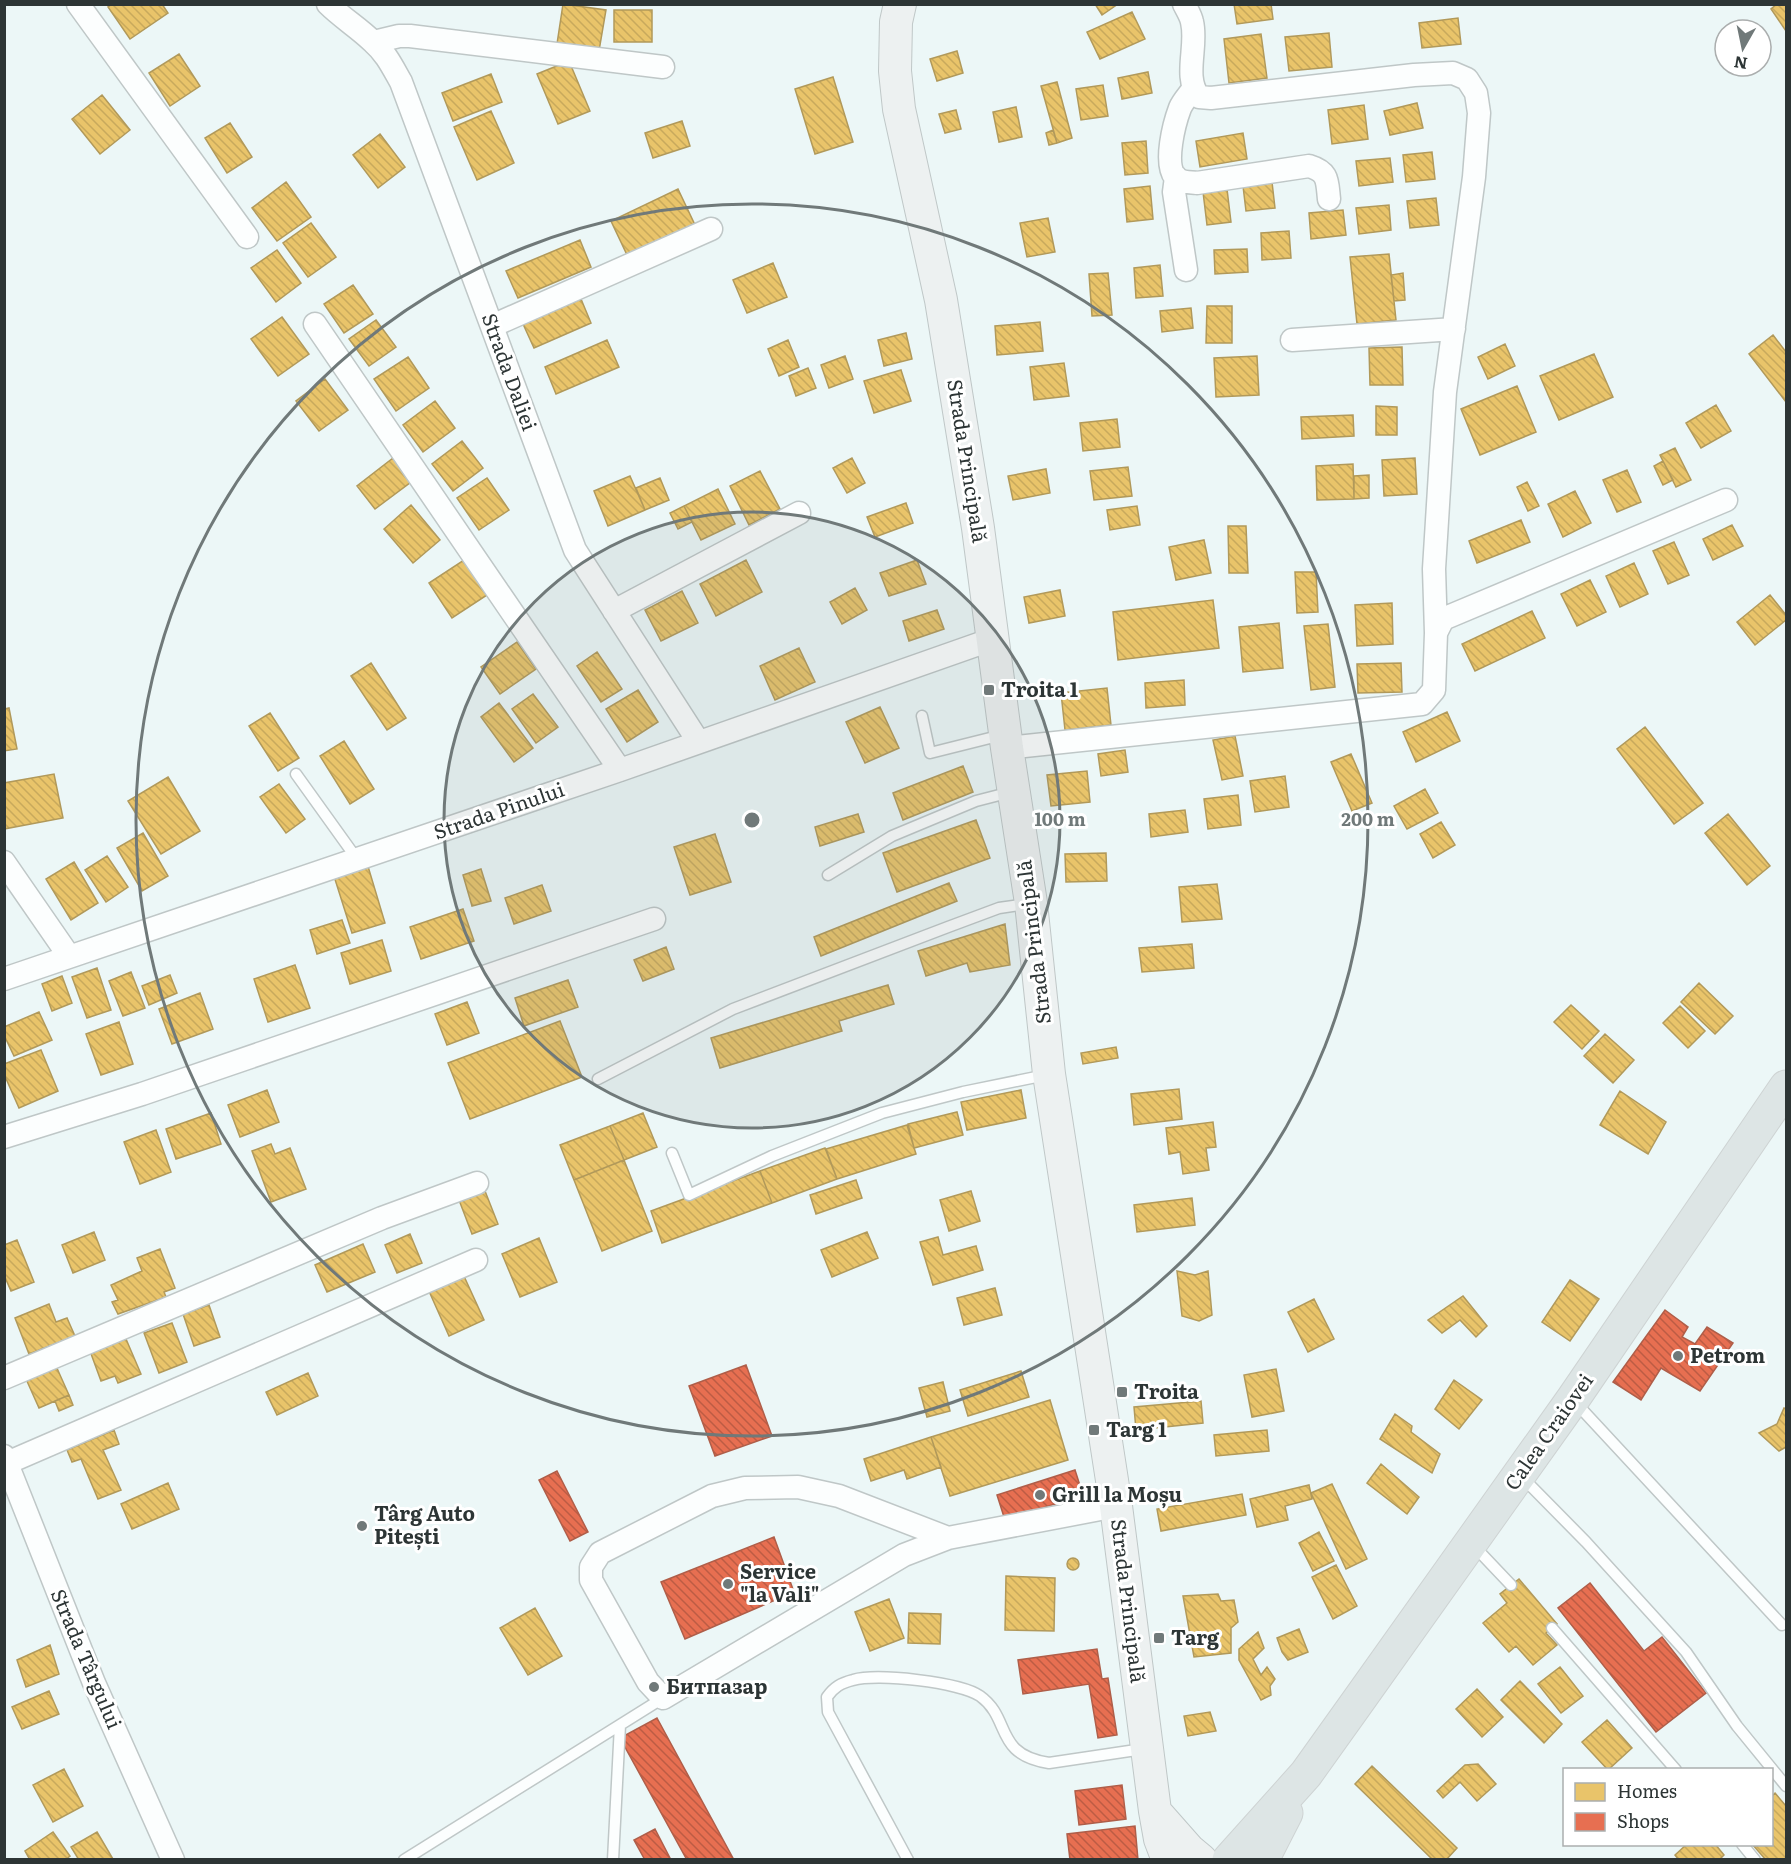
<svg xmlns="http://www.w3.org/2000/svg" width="1791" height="1864" viewBox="0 0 1791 1864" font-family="Literata,serif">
<defs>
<pattern id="homes-back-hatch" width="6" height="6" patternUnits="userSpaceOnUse" patternTransform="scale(1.5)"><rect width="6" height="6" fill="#e9c46a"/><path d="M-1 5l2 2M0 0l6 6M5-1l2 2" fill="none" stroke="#c8a95c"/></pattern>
<pattern id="shops-back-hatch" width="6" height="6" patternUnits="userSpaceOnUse" patternTransform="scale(1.5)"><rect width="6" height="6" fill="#e76f51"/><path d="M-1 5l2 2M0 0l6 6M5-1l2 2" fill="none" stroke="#bc5c44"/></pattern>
</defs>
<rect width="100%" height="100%" fill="#ecf7f7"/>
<path fill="url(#homes-back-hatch)" stroke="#b1995a" stroke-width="1.5" d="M112,4H162L168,13L130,39L108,7Z
M563,4L606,10L599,51L557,44Z
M1095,4H1118L1102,15Z
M1234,4H1271L1273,19L1237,24Z
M1777,4H1786V31L1771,9Z
M614,10H652V42H614Z
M1132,12L1145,39L1100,59L1087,32Z
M1458,18L1461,44L1422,48L1419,23Z
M1329,33L1332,67L1289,71L1285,37Z
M1261,34L1267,78L1229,83L1224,39Z
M957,51L963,73L937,81L930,59Z
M179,54L200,86L170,106L149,73Z
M569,61L590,111L558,124L537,74Z
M1148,72L1152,93L1122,99L1118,78Z
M491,74L502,102L453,121L442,93Z
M833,77L853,142L815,154L795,89Z
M1057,82L1072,138L1057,143L1041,86Z
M1103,85L1108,116L1081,120L1076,89Z
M102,95L130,130L100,154L72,119Z
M1417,103L1423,128L1390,135L1384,111Z
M1364,105L1368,139L1332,144L1328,110Z
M1016,107L1022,137L999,142L993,112Z
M956,110L961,129L945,133L939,114Z
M491,111L514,163L477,180L454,127Z
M682,121L690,146L653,158L645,133Z
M230,123L252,157L227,173L205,138Z
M1053,130L1057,143L1049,145L1046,133Z
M1243,133L1247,159L1200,167L1196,141Z
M380,134L405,167L378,188L353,155Z
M1146,141L1148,173L1125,175L1122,143Z
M1432,152L1435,179L1406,182L1403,155Z
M1390,158L1393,182L1359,186L1356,161Z
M286,182L311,217L277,241L252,208Z
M1272,182L1275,208L1246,211L1243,186Z
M1150,186L1153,219L1127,222L1124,189Z
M678,189L695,225L628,257L611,221Z
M1227,189L1231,222L1207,225L1203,192Z
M1436,198L1439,225L1410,228L1407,201Z
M1389,205L1391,230L1359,234L1356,208Z
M1343,210L1346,235L1311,239L1309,213Z
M1048,218L1055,252L1027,257L1020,223Z
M311,223L336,257L308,277L283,243Z
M1289,231L1291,258L1262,260L1261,233Z
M580,240L591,267L518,298L506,271Z
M1247,249L1248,272L1215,274L1214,250Z
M277,250L301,283L276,302L251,268Z
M1389,254L1396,320L1357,324L1350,257Z
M773,263L787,297L747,313L733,280Z
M1160,265L1163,296L1136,298L1134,268Z
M1108,273L1112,315L1092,316L1089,274Z
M1403,273L1405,300L1394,301L1391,275Z
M353,285L373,314L344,333L324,304Z
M581,299L591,323L534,348L523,324Z
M1207,306H1232V343H1206Z
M1191,308L1193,328L1162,332L1160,311Z
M282,317L309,354L278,376L251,339Z
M376,320L396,347L369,366L349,339Z
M1040,322L1043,351L997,355L995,326Z
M906,333L912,359L884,366L878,340Z
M1773,335L1786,352V402L1749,354Z
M607,340L619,367L556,394L545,367Z
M788,340L799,367L779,376L768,349Z
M1505,344L1515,366L1488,379L1478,357Z
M1402,347L1403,385H1370L1369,348Z
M1594,354L1613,397L1559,420L1540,376Z
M845,356L853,379L829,388L821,365Z
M1257,356L1259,395L1216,397L1214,358Z
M408,357L429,388L396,411L374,379Z
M1064,363L1069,396L1034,400L1030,367Z
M808,368L816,388L796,396L789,376Z
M901,370L911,401L874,413L864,381Z
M325,379L348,410L319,431L296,401Z
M1517,386L1536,432L1480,455L1461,409Z
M435,401L455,428L423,452L403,425Z
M1716,405L1731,431L1701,448L1686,423Z
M1376,406L1397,407V435H1376Z
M1353,415L1354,436L1302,439L1301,417Z
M1117,419L1120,447L1083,451L1080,423Z
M462,441L483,468L453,491L432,464Z
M1675,448L1691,480L1676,487L1660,455Z
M393,458L411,482L375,509L357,486Z
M852,458L865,483L847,493L833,468Z
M1415,458L1417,494L1384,496L1382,460Z
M1663,461L1673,480L1663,485L1654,466Z
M1353,464L1354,499L1317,500L1316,466Z
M1128,467L1132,496L1094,500L1090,471Z
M1046,469L1050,493L1013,500L1008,476Z
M1627,470L1641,502L1617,512L1603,480Z
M760,471L780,509L749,525L730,486Z
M1369,475V498L1354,499V476Z
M630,476L645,510L608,526L594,491Z
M487,478L509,510L479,530L457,498Z
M660,478L669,500L645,510L636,488Z
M1527,482L1539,506L1528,511L1517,487Z
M718,489L735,524L701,540L684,506Z
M1575,491L1591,523L1563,537L1548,504Z
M906,503L913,523L875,537L867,517Z
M411,505L440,540L413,563L384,529Z
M684,506L692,522L678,529L670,513Z
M1137,506L1140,525L1110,530L1107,510Z
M1521,520L1530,542L1477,563L1469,541Z
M1732,525L1743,546L1713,560L1703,539Z
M1228,526H1246L1248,573H1229Z
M1204,540L1211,573L1176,580L1169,547Z
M1674,542L1689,575L1668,584L1653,551Z
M464,560L487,595L452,618L429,583Z
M746,560L762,592L716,616L700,584Z
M917,560L926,584L889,596L880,573Z
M1634,563L1648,594L1620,607L1606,576Z
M1295,572H1316L1318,612L1297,613Z
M1590,580L1606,612L1577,626L1561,594Z
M855,588L867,610L842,624L830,602Z
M1060,590L1065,616L1029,623L1024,597Z
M682,591L698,623L661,641L645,610Z
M1770,595L1786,615V620L1755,645L1737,622Z
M1213,600L1219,648L1118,660L1113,612Z
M1392,603L1393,644L1357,646L1355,605Z
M937,610L944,629L909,641L903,621Z
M1532,611L1545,638L1475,671L1462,644Z
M1279,623L1283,668L1243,672L1239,627Z
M1328,624L1335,687L1311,690L1304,626Z
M517,642L536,669L500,694L481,667Z
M799,648L815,682L775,700L760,666Z
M597,652L622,689L601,702L577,666Z
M371,663L406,718L387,730L351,676Z
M1401,663L1402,692L1358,693L1357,664Z
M1184,680L1185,705L1146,708L1145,683Z
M1107,688L1111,725L1065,730L1061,693Z
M638,690L658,722L627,742L606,709Z
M533,694L558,727L536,743L512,709Z
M499,703L533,748L514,762L481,717Z
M880,707L899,748L865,763L846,722Z
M9,708L17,749L4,751V709Z
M1447,712L1460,741L1416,762L1403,732Z
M270,713L299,758L278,771L249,726Z
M1645,727L1703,803L1674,824L1617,749Z
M1235,736L1243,776L1222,780L1213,740Z
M344,741L374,789L350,804L320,756Z
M1125,750L1128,772L1101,776L1098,754Z
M1351,754L1372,803L1352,811L1331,762Z
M963,766L973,792L903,820L893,793Z
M1087,771L1090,802L1051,806L1047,775Z
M54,774L63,818L4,829V783Z
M1285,776L1289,807L1255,812L1250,781Z
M168,777L200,831L161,854L128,801Z
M279,784L305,819L286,833L260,797Z
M1425,789L1438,813L1407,829L1394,806Z
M1238,795L1241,825L1208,829L1204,799Z
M1185,810L1188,832L1151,837L1149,814Z
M858,814L864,832L820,846L815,827Z
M1728,814L1770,866L1747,885L1705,833Z
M976,820L990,858L897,892L883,853Z
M1441,822L1455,845L1433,858L1420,834Z
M143,833L168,876L142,891L117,848Z
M715,834L731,882L690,895L674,847Z
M1106,853L1107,881L1066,882L1065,854Z
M107,856L128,887L106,902L85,870Z
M74,862L98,903L71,920L46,879Z
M367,863L385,923L352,933L333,873Z
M481,869L491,901L472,906L463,875Z
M949,883L957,901L821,956L814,937Z
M1217,884L1222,919L1182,922L1179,887Z
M542,885L551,911L514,924L505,898Z
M463,909L474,941L421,959L410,927Z
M342,920L350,943L317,954L310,930Z
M1005,924L1010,965L970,972L967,963L926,976L918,951Z
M382,940L391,971L350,984L341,953Z
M1192,944L1194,968L1142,972L1139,948Z
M666,947L674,969L643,981L634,960Z
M295,965L310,1008L268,1022L254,979Z
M97,968L111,1010L87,1018L72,977Z
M131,972L145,1008L123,1016L109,981Z
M170,975L177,993L149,1005L142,986Z
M62,976L72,1003L52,1011L42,984Z
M568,980L578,1007L524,1026L515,998Z
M1699,983L1733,1016L1715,1034L1681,1002Z
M888,985L894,1004L839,1021L842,1031L720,1068L711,1038Z
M200,993L213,1029L172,1044L159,1009Z
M467,1002L479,1033L447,1045L435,1014Z
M1571,1005L1599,1031L1582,1049L1554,1022Z
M1680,1006L1705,1031L1688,1048L1663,1023Z
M39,1012L52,1040L14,1056L4,1035V1027Z
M560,1021L582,1077L470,1119L448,1063Z
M119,1022L133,1064L101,1075L86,1034Z
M1605,1034L1634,1060L1613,1083L1584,1056Z
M1116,1047L1118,1058L1083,1064L1081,1053Z
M41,1050L58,1091L19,1108L4,1074V1064Z
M1179,1089L1182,1119L1134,1125L1131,1094Z
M267,1090L279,1122L240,1137L228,1105Z
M1021,1090L1026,1118L967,1130L961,1102Z
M1620,1091L1666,1122L1648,1154L1600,1125Z
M957,1112L963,1135L914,1148L908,1124Z
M211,1113L221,1144L176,1159L166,1129Z
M643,1113L657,1147L624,1160L610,1126Z
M1213,1122L1216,1147L1206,1148L1209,1170L1183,1174L1180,1152L1169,1154L1166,1128Z
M907,1125L916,1154L837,1179L826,1149Z
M610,1126L624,1160L574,1180L560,1145Z
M156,1130L171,1172L140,1184L124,1142Z
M271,1144L275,1154L290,1148L306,1189L271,1202L252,1151Z
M825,1148L837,1179L772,1203L760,1171Z
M624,1160L652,1231L602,1251L574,1180Z
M760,1171L772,1203L662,1243L651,1211Z
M856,1180L862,1198L816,1214L810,1195Z
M485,1191L498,1224L472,1234L459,1200Z
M971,1191L980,1221L949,1231L940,1200Z
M1192,1198L1195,1225L1137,1232L1134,1205Z
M94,1232L105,1260L73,1273L62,1245Z
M867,1232L878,1258L832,1277L821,1250Z
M410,1234L422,1263L397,1273L385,1245Z
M938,1237L943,1255L976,1246L983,1270L933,1285L920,1242Z
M539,1238L557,1282L520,1297L502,1254Z
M17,1240L34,1282L11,1291L4,1275V1245Z
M363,1244L375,1272L327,1292L315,1265Z
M160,1249L175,1288L164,1292L166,1297L118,1314L112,1302L118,1300L111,1285L142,1271L137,1258Z
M1177,1271L1195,1275L1208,1271L1212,1315L1199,1321L1182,1316Z
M463,1274L484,1320L449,1336L428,1289Z
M1570,1280L1599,1299L1570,1341L1542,1322Z
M995,1288L1002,1315L964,1325L957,1298Z
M1463,1296L1487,1326L1476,1337L1460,1320L1442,1333L1428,1320Z
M1314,1299L1334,1339L1308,1352L1288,1312Z
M49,1304L56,1322L67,1318L75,1336L29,1354L15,1318Z
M209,1305L220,1337L194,1346L183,1314Z
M172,1323L187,1362L159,1373L144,1333Z
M126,1339L141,1374L118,1383L115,1376L101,1381L90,1351Z
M56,1366L69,1395L39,1408L26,1379Z
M1276,1369L1284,1411L1252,1417L1244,1375Z
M1021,1371L1029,1397L968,1416L960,1390Z
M308,1373L318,1396L277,1415L266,1392Z
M1454,1380L1482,1400L1459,1429L1435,1409Z
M943,1382L950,1411L927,1417L919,1388Z
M69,1395L73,1405L59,1411L55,1401Z
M1050,1400L1068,1460L950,1496L931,1437Z
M1201,1401L1203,1423L1136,1430L1134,1407Z
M1784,1408L1786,1409V1447L1779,1451L1759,1433L1777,1424Z
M1395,1414L1412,1426L1411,1432L1440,1454L1432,1473L1380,1439Z
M114,1430L119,1444L103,1450L121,1490L98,1499L81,1459L72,1462L67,1450Z
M1267,1430L1269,1451L1216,1456L1214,1435Z
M931,1437L941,1467L907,1479L904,1470L871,1481L864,1459Z
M1381,1464L1419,1497L1407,1514L1367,1483Z
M168,1483L179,1509L132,1529L121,1504Z
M1332,1484L1367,1559L1346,1569L1311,1493Z
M1309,1485L1312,1499L1285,1506L1288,1520L1257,1527L1250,1499Z
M1242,1494L1246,1515L1161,1531L1157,1509Z
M1319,1532L1334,1561L1313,1571L1299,1543Z
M1067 1564a6 6 0 1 1 12 0a6 6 0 1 1-12 0Z
M1336,1565L1357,1606L1333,1619L1312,1577Z
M1006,1576L1055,1578L1054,1631L1005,1630Z
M1519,1579L1557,1624L1546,1633L1557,1645L1533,1665L1516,1646L1509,1652L1483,1623L1507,1603L1500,1594Z
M1218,1594L1221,1601L1234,1600L1238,1622L1231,1628V1653L1194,1657L1183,1596Z
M889,1599L904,1638L870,1651L855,1612Z
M535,1608L562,1656L528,1675L500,1628Z
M909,1613L941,1614L940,1644L908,1643Z
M1299,1629L1308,1652L1288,1660L1282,1652L1277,1638Z
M1258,1632L1264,1648L1253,1659L1261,1675L1267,1667L1275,1679L1270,1686L1271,1695L1261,1700L1239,1660V1649Z
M50,1645L59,1674L26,1687L17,1660Z
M1560,1667L1583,1696L1561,1713L1538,1684Z
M1520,1681L1562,1724L1544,1743L1501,1700Z
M1477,1689L1503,1717L1482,1737L1456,1709Z
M49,1691L59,1714L22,1729L12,1707Z
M1210,1712L1216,1731L1188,1736L1184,1716Z
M1607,1720L1632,1748L1608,1770L1582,1742Z
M1478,1764L1496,1784L1477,1801L1460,1782L1443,1798L1437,1791L1465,1765Z
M1372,1766L1457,1848L1446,1860H1433L1355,1784Z
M64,1769L83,1806L53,1822L33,1785Z
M1775,1793L1786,1806V1860H1766L1752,1844H1772V1796Z
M53,1832L70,1856L65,1860H30L25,1851Z
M97,1832L113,1859L79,1860L71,1847Z
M1687,1844H1715L1724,1855L1719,1860H1679L1675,1855Z"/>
<path fill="url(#shops-back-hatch)" stroke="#af5e49" stroke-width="1.5" d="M1665,1310L1688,1327L1682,1337L1695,1344L1707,1327L1733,1343L1700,1391L1661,1368L1641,1400L1613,1382Z
M746,1365L772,1436L715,1456L689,1386Z
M1075,1470L1083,1495L1005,1520L997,1495Z
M557,1471L588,1532L570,1541L539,1480Z
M774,1537L794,1592L685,1639L661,1582Z
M1590,1583L1644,1651L1662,1637L1706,1693L1656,1732L1558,1608Z
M1097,1649L1102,1679L1108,1678L1117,1735L1098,1738L1089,1684L1023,1694L1018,1660Z
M657,1718L734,1860H687L620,1738Z
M1122,1785L1126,1819L1079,1825L1075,1791Z
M1135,1826L1138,1860H1070L1067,1834Z
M655,1829L671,1860H645L634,1840Z"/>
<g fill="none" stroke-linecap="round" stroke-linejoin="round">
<defs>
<path id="lane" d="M922,716L930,753L1002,735
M296,774L357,859
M828,875L892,836L976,801L1011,792
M598,1079L733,1009L948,927L999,908L1027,904
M672,1153L689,1195L772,1156L882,1113L963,1092L1046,1075
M1575,1402L1782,1625
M1522,1477L1586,1542L1686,1652L1737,1726L1786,1786
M1473,1545L1511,1585
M1552,1628L1676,1770
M1742,1844L1755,1860
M404,1860L663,1698
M613,1860L620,1725
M908,1860L828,1712L827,1697C834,1687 841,1683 853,1680C877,1673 960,1682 980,1696C1012,1719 993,1754 1049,1763L1143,1749"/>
<path id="street" d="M78,4L247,237
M328,4C342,18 359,28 373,42C386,53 393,68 401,82L575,550L698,741
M1184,4C1187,10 1191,16 1192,22C1198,46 1183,77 1199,97L1211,98L1414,75L1453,73L1467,79L1476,93L1479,113L1474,177L1445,392L1434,569L1436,633
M374,42L399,36H410L663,67
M1193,89C1189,95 1183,101 1180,108C1174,124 1164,163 1175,177C1181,183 1190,182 1197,183L1309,166C1329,172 1327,181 1329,199
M1176,177L1174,192L1186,270
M315,324L620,770
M492,326L711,229
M1292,340L1454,329
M614,611L799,513
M1007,748L1422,704L1434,690L1436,633L1443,619L1726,500
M4,862L69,956
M4,979L620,770L993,639
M4,1137L142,1094L654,919
M4,1378L382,1218L477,1183
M4,1456L94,1683L173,1860
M7,1463L476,1260
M948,1538L839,1496L798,1487L745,1488L712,1496L600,1553L591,1567V1580L648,1682L663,1698L904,1555L948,1538L1116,1506"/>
<path id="secondary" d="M900,4L896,22L895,71L899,109L941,300L978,528L1007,748L1031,903L1049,1074L1116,1506L1155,1811L1160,1839L1168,1860
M1159,1816L1189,1850L1201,1860"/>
<path id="primary" d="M1229,1860L1306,1774L1356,1704L1573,1399L1786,1087
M1262,1860L1286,1813"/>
</defs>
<use href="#lane" stroke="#bfc7c7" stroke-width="13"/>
<use href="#street" stroke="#bfc7c7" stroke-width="25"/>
<use href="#secondary" stroke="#bfc7c7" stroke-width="34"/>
<use href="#primary" stroke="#ced3d3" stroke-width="35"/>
<use href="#lane" stroke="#fcfefe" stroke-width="10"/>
<use href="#street" stroke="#fcfefe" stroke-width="22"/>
<use href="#secondary" stroke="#edf1f1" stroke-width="32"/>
<use href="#primary" stroke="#dde5e5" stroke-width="33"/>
</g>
<circle cx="752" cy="820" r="308" fill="#707979" fill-opacity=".12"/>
<g fill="none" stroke="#707979" stroke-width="3">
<circle cx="752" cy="820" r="308"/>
<circle cx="752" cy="820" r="616"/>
</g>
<g fill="#707979" stroke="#fff" stroke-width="2">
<rect x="983" y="684" width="12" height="12" rx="3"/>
<circle cx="1678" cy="1356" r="6"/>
<rect x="1116" y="1386" width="12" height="12" rx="3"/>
<rect x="1088" y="1424" width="12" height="12" rx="3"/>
<circle cx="1040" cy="1495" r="6"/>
<circle cx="362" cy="1526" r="6"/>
<circle cx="728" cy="1584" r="6"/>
<rect x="1153" y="1632" width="12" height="12" rx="3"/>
<circle cx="654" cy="1687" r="6"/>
</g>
<g text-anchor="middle" stroke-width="6" stroke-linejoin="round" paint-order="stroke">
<g font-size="20" fill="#2d3535" stroke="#fff">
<text transform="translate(509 372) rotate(70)" y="7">Strada Daliei</text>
<text transform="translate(967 461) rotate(81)" y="7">Strada Principală</text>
<text transform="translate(499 811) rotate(-19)" y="7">Strada Pinului</text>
<text transform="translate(1034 942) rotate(-97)" y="7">Strada Principală</text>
<text transform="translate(1549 1432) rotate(-55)" y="7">Calea Craiovei</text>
<text transform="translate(1128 1601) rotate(83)" y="7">Strada Principală</text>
<text transform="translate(86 1659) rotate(67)" y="7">Strada Târgului</text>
</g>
<g font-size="20" font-weight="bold" fill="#2d3535" stroke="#fff" text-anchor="start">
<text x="1001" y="697">Troita 1</text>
<text x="1690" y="1363">Petrom</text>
<text x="1134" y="1399">Troita</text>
<text x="1106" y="1437">Targ 1</text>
<text x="1052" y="1502">Grill la Moșu</text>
<text x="374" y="1521">Târg Auto<tspan x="374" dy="23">Pitești</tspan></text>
<text x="740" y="1579">Service<tspan x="740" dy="23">"la Vali"</tspan></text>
<text x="1171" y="1645">Targ</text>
<text x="666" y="1694">Битпазар</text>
</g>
</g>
<circle cx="752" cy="820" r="9" fill="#707979" stroke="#fff" stroke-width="3"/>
<g font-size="18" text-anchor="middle" font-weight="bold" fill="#707979" stroke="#fff" stroke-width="6" stroke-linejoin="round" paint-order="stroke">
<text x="1060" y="826">100 m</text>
<text x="1368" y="826">200 m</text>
</g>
<rect width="1791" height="1864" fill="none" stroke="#2d3535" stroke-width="12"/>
<rect x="1563" y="1768" width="210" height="78" fill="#ffffff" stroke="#abaeae" stroke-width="1.5"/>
<rect x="1575" y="1783" width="30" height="18" fill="#e9c46a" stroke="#abaeae" stroke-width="1.5"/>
<text x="1617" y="1798" font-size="18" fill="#2d3535">Homes</text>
<rect x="1575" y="1813" width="30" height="18" fill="#e76f51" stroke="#abaeae" stroke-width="1.5"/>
<text x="1617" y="1828" font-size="18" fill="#2d3535">Shops</text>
<g transform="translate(1743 48) rotate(189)"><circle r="28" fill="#ffffff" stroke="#abaeae" stroke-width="1.5"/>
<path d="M0-4.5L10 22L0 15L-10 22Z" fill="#707979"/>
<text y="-9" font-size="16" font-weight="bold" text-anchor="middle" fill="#2d3535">N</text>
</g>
</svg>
